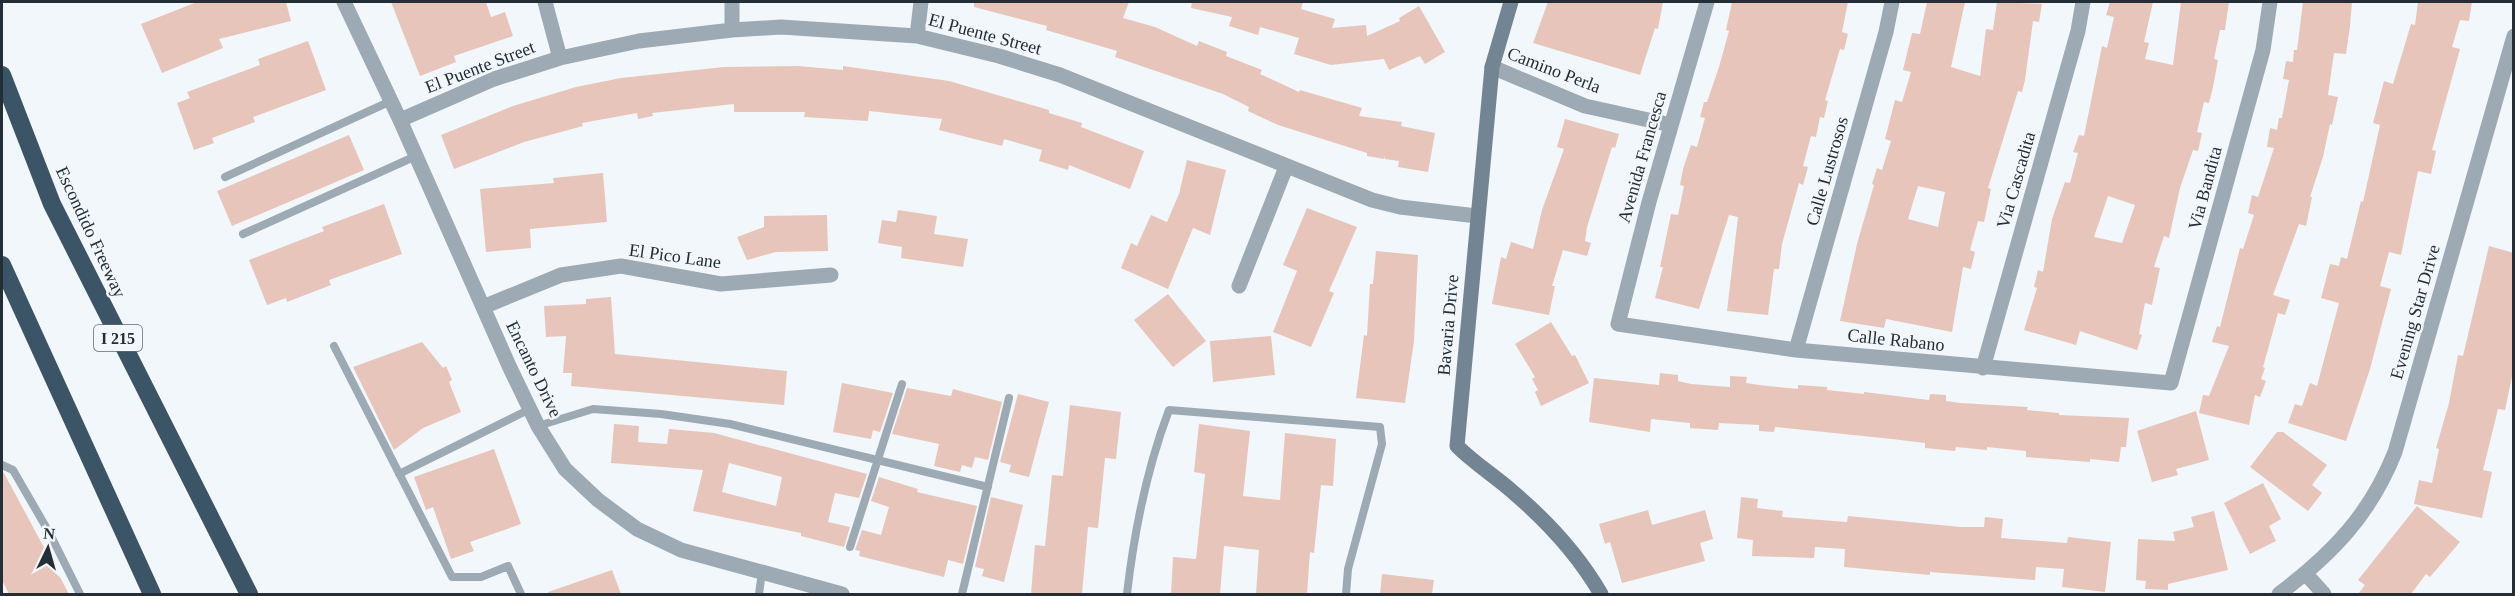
<svg xmlns="http://www.w3.org/2000/svg" width="2515" height="596" viewBox="0 0 2515 596" font-family="'Times New Roman',serif">
<rect width="100%" height="100%" fill="#f1f7fb"/>
<path fill="#e8c5bb" fill-rule="evenodd" d="M197,2H286L291,21L219,39L223,48L162,73L141,24Z
M391,2H486L491,17L505,12L513,36L454,56L456,62L420,76Z
M974,2H1129L1123,18L1155,27L1197,46L1199,41L1227,52L1226,56L1262,70L1260,74L1299,92L1300,90L1362,108L1359,116L1402,122L1401,126L1435,133L1428,172L1398,167L1399,161L1385,159V156L1384,159L1367,156V153L1278,125L1248,111L1249,107L1223,94L1115,57L1117,51L1046,30L1047,26L974,7Z
M1192,2H1303L1301,9L1335,19L1332,28L1366,25L1367,36L1400,21L1399,18L1419,6L1445,52L1425,64L1420,56L1389,70L1384,59L1331,65L1294,54L1299,38L1260,27L1258,35L1229,26L1232,17L1191,8Z
M1548,2H1663L1658,29L1655,28L1640,75L1533,43Z
M1732,2H1848L1842,32L1848,34L1844,50L1840,49L1825,100L1828,101L1824,118L1820,117L1816,137L1811,136L1803,166L1808,167L1803,185L1799,183L1782,244L1779,269H1774L1768,315L1727,311L1738,217L1729,215L1699,309L1655,298L1663,267H1660L1671,214L1678,215L1684,186L1680,185L1683,169L1691,145L1697,147L1705,118L1700,117L1704,102H1707L1719,67L1729,31L1726,30Z
M1927,2H1965L1951,67L1980,76L1986,29L1993,30L1997,2L2042,4L2039,22L2033,21L2025,80L2022,92L2018,91L1988,188L1991,189L1984,222L1978,221L1970,250L1975,252L1971,269L1963,267L1952,332L1886,319L1884,328L1840,321L1857,244L1874,185L1872,184L1877,168L1882,170L1891,141L1885,139L1895,100L1902,102L1911,72L1903,70L1912,33L1920,34ZM1918,186L1945,192L1938,227L1908,219Z
M2110,2H2153L2144,42L2149,43L2145,59L2173,65L2181,2H2229L2225,30H2220L2214,59L2218,60L2213,87L2209,103L2204,102L2197,132L2202,133L2198,151L2193,150L2180,188L2169,238L2164,236L2154,267L2160,268L2152,305L2145,303L2139,334L2142,335L2137,350L2080,331L2076,345L2024,330L2037,288L2034,287L2038,270L2043,272L2052,219L2065,182L2070,183L2078,153L2073,152L2079,135L2084,136L2102,46L2107,48L2114,17L2106,15ZM2108,196L2135,205L2122,243L2094,237Z
M2303,2H2352L2350,26L2346,54L2334,53L2328,95L2338,97L2332,125L2330,124L2323,157L2310,197H2312L2306,226L2299,224L2273,295L2290,300L2285,315L2278,313L2263,367L2265,368L2261,379L2266,381L2260,397L2255,395L2249,425L2199,413L2203,395L2209,396L2229,346L2212,342L2217,326L2220,327L2240,248L2243,249L2254,215L2248,213L2252,195L2258,197L2274,148L2267,147L2270,128L2277,130L2279,118H2282L2289,80L2283,79L2286,61L2293,62L2294,50H2297Z
M2418,2H2472L2469,21L2460,20L2452,47L2460,49L2432,150L2436,151L2431,174L2418,171L2401,255L2389,252L2380,286L2391,289L2370,369L2346,441L2288,423L2295,404L2302,406L2310,383L2317,386L2339,303L2321,298L2330,264L2339,266L2341,257L2347,259L2361,201L2363,202L2380,125L2373,123L2384,81L2393,84L2411,24L2415,25Z
M308,41L326,90L253,117L255,122L212,138L214,143L194,150L177,103L190,98L187,92L260,65L258,59Z
M798,66L843,70V66L949,81L1049,110V113L1082,123L1081,127L1144,151L1130,189L1069,165L1068,170L1039,161L1042,150L1004,139L1002,146L939,130L942,119L869,111L868,121L804,117L805,112H734V104L652,113L653,116L638,119L637,113L582,123L583,126L524,142L454,169L441,135L513,106L576,87L621,78L724,67Z
M1565,119L1619,134L1615,148L1612,147L1587,227L1585,241L1591,243L1587,256L1563,250L1552,286H1555L1549,315L1492,304L1501,257L1506,259L1511,242L1533,249L1542,210L1564,149L1557,147Z
M349,135L364,170L232,226L217,191Z
M1187,160L1226,170L1210,235L1193,228L1168,289L1121,268L1131,243L1137,246L1151,215L1167,222L1179,194Z
M603,173L607,222L530,229L531,248L486,252L480,189L554,183L553,178Z
M384,204L402,254L329,280L331,285L287,302L286,298L267,305L249,260L324,231L322,227Z
M1307,208L1357,227L1329,291L1334,293L1311,347L1273,332L1297,271L1283,265Z
M898,210L937,216L934,234L968,239L963,267L901,258L902,247L878,243L882,220L896,222Z
M827,215L828,251L776,252L747,260L737,237L764,227V216Z
M2489,246L2514,253V367L2505,410L2498,409L2483,470L2492,472L2482,518L2414,504L2419,480L2432,483L2439,449L2436,448L2449,403L2458,355L2463,356Z
M1376,251L1418,255L1414,341L1405,403L1356,398L1364,335L1367,336L1370,284H1373Z
M1168,294L1206,341L1173,367L1134,320Z
M611,297L615,354L787,371L784,405L571,386L572,373H563L566,336L546,337L544,306L586,304V299Z
M1551,322L1572,356L1575,355L1589,383L1541,406L1535,392L1538,390L1532,379L1535,377L1515,344Z
M1271,336L1275,375L1213,382L1210,341Z
M422,342L443,368L446,366L452,380L449,382L461,412L423,428L394,450L353,367Z
M1660,373L1678,375V381L1691,384L1730,387V376L1747,377L1746,383L1759,385L1798,389V385L1827,387V390L1864,394V392L1929,400L1930,394L1946,395V401L1960,403L2028,407L2027,410L2059,413V415L2129,418L2126,447H2121L2119,462L2090,459V462L2026,457V451L1987,447V450L1956,447L1955,451L1925,448V443L1892,439L1775,427L1774,432L1759,431V425L1719,423L1718,430L1690,428V423L1651,419L1650,432L1589,422L1594,378L1659,385Z
M842,383L893,393L880,432L873,430L871,439L833,432Z
M907,388L951,396L953,389L1002,402L988,460L975,457L972,468L962,465L960,472L934,466L939,444L892,434Z
M1018,394L1049,402L1029,477L1009,472L1011,465L1000,462Z
M1070,405L1121,412L1116,459L1105,458L1098,528L1088,527L1082,594H1031L1035,545L1045,546L1052,475L1063,476Z
M2196,411L2209,460L2176,469L2178,475L2152,482L2137,431Z
M614,424L639,426L638,442L667,444L669,429L714,433L867,474L859,498L835,493L828,522L850,527L844,547L801,536V533L693,511L703,470L611,463ZM729,463L782,477L776,506L722,492Z
M1199,424L1250,431L1243,496L1280,500L1285,433L1336,439L1333,486L1321,485L1314,553L1310,552L1307,594H1256L1259,550L1224,546L1220,594H1171L1173,557L1196,559L1205,474L1194,472Z
M2277,432H2283L2327,465L2312,485L2322,493L2308,511L2250,467Z
M494,449L521,524L470,542L474,551L451,559L433,507L426,510L414,477Z
M2,471L4,473L69,594H9L2,580Z
M879,477L918,489L917,492L977,506L963,564L948,560L944,577L859,556L860,551L855,550L862,530L881,535L889,507L871,501Z
M2263,483L2281,519L2269,526L2276,541L2250,554L2224,503Z
M991,497L1023,505L1004,582L982,576L984,569L975,567Z
M1741,497L1758,499L1757,508L1783,511L1782,517L1847,522L1848,516L1960,527H1984L1985,517L2003,519L2001,538L2067,543L2068,537L2111,542L2105,592L2062,587L2064,569L2036,567L2035,580L1930,572V575L1844,567L1845,549L1815,547L1814,558L1752,556L1753,540L1737,538Z
M2417,506L2460,542L2430,577L2426,574L2411,594H2358L2365,585L2358,580Z
M1648,510L1652,525L1705,510L1713,539L1700,543L1705,561L1622,583L1610,542L1605,544L1599,524Z
M2214,511L2228,570L2168,584V590L2145,589L2146,581L2136,580L2138,539L2175,541L2173,532L2194,527L2191,517Z
M612,570L621,594H548V592Z
M1382,574L1434,580L1432,594H1380Z"/>
<g fill="none" stroke-linecap="round" stroke-linejoin="round">
<path stroke="#9da9b3" stroke-width="8" d="M225,177L391,101
M243,234L416,156
M334,346L452,577H481L508,566L521,594
M538,426L593,409L661,414L730,424L988,487
M2,465L13,470L50,534L80,594
M399,474L530,409
M850,547L902,384
M759,594L762,572
M962,594L1009,398
M1127,594C1134,533 1147,468 1169,410L1380,427L1382,444L1348,569L1346,594"/>
<path stroke="#9da9b3" stroke-width="15" d="M344,2L400,120L510,368L538,426L565,469L598,500L637,529L681,550L842,594
M545,2L560,58
M732,2V30
M1707,2L1649,202L1618,324L1796,350L2171,383L2263,50L2270,2
M917,36L921,2
M1492,67L1585,106L1671,125
M400,120L494,79L560,58L639,41L732,30L781,27L917,36L999,56L1060,75L1372,200L1400,207L1477,216
M1239,286L1286,167
M483,307L561,275L621,266L721,284L831,275
M1796,350L1886,32L1892,2
M1983,368L2078,31L2083,2
M2306,574L2324,594
M2279,594C2332,554 2370,515 2395,452L2514,36"/>
<path stroke="#738492" stroke-width="15" d="M1511,2L1492,67L1457,446C1475,464 1495,476 1514,493C1548,522 1579,556 1601,594"/>
<path stroke="#3b5466" stroke-width="18" d="M2,75L52,204L249,594
M2,265L152,594"/>
</g>
<g text-anchor="middle" stroke-width="5" stroke-linejoin="round" paint-order="stroke">
<rect fill="#f1f7fb" stroke="#616a71" stroke-width="1.5" x="94" y="325" width="48" height="26" rx="4.5"/>
<g font-size="16" font-weight="bold" fill="#232e36">
<text x="118" y="344">I 215</text>
</g>
<g font-size="18" fill="#232e36" stroke="#f1f7fb">
<text transform="translate(985 34) rotate(15)" y="6">El Puente Street</text>
<text transform="translate(480 67) rotate(-21)" y="6">El Puente Street</text>
<text transform="translate(1554 70) rotate(21)" y="6">Camino Perla</text>
<text transform="translate(1642 157) rotate(-74)" y="6">Avenida Francesca</text>
<text transform="translate(1827 171) rotate(-74)" y="6">Calle Lustrosos</text>
<text transform="translate(2016 180) rotate(-74)" y="6">Via Cascadita</text>
<text transform="translate(2205 188) rotate(-75)" y="6">Via Bandita</text>
<text transform="translate(91 232) rotate(65)" y="6">Escondido Freeway</text>
<text transform="translate(675 256) rotate(8)" y="6">El Pico Lane</text>
<text transform="translate(2415 312) rotate(-74)" y="6">Evening Star Drive</text>
<text transform="translate(1448 325) rotate(-85)" y="6">Bavaria Drive</text>
<text transform="translate(1896 340) rotate(6)" y="6">Calle Rabano</text>
<text transform="translate(534 369) rotate(64)" y="6">Encanto Drive</text>
</g>
</g>
<rect width="2515" height="596" fill="none" stroke="#232e36" stroke-width="6"/>
<g transform="translate(48 548) rotate(5)" stroke="#f1f7fb" stroke-width="4.5" paint-order="stroke">
<path d="M0-4.5L10 22L0 15L-10 22Z" fill="#232e36"/>
<text y="-9" font-size="16" font-weight="bold" text-anchor="middle" fill="#232e36">N</text>
</g>
</svg>
